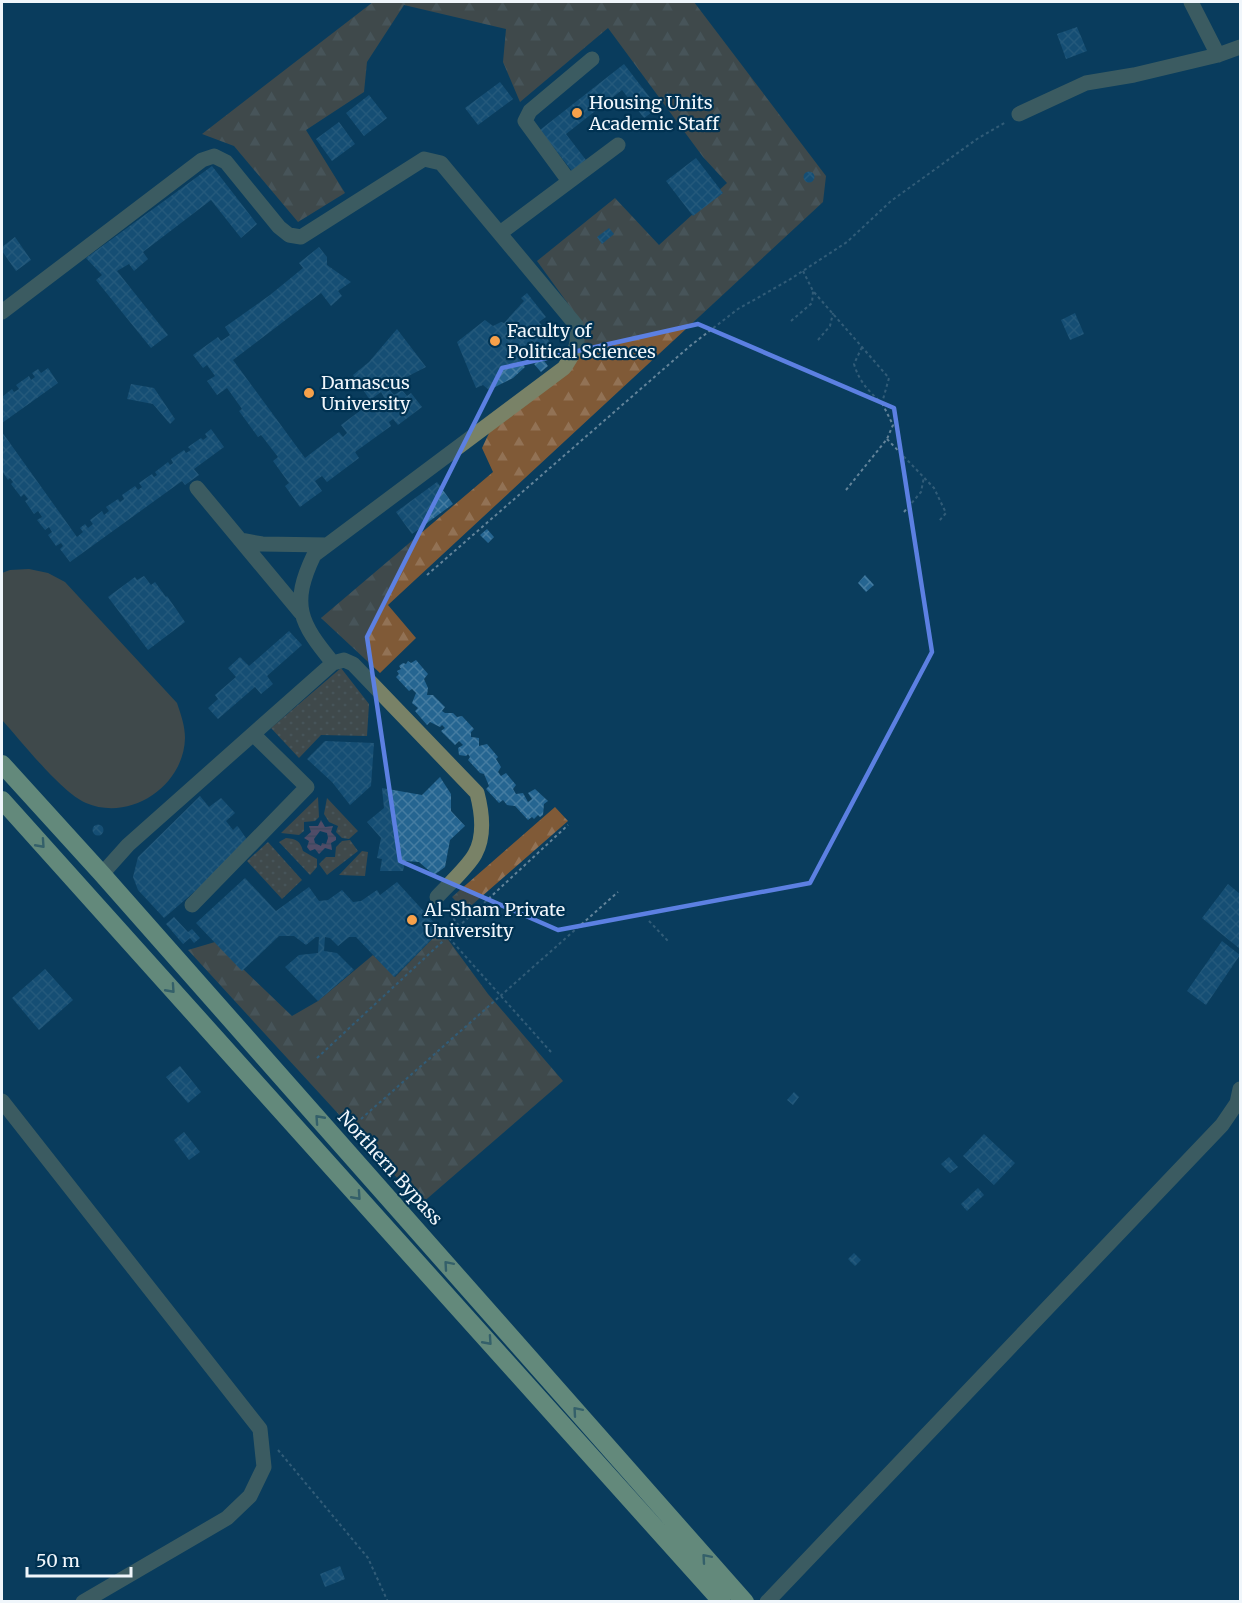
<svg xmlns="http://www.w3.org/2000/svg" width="1242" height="1603" viewBox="0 0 1242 1603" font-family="Merriweather,serif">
<defs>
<pattern id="grass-dots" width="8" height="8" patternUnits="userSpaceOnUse" patternTransform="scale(1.5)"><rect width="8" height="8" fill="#805a37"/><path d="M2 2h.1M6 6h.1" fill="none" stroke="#927255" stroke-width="1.8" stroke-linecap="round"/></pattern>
<pattern id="forest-firs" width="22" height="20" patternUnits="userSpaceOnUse" patternTransform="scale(1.5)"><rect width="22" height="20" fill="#805a37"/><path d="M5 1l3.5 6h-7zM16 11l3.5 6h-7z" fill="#927255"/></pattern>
<pattern id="water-rules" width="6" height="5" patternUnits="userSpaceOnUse" patternTransform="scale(1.5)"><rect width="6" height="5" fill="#a76174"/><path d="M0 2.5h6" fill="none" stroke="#7c5762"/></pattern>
<pattern id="building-cross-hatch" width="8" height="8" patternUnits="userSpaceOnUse" patternTransform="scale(1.5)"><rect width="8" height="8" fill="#256591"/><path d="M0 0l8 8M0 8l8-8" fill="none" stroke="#457ca1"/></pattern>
</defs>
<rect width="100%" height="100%" fill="#0a3d5d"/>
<path fill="url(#grass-dots)" d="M341,668L369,704L367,736L321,735L299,758L271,728Z
M318,797L319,817L315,821L304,822V831L299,835L281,833Z
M327,798L358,831L349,839L342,838L336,832L338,826L329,822L324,814Z
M286,838C297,839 300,841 303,851L317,859V867L310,875L279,842Z
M350,840L358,851L327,875L319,864L326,857H335L336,847L342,841Z
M268,842L302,880L282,899L247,861Z
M362,851L368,852L365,876L339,875Z"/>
<path fill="url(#forest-firs)" d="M373,2H694L826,176L823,202L388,605L416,638L380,673L321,618L493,472L482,448L490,431L573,366L585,337L571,308L537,261L615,198L659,245L727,183L703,157L608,28L520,102L503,62L506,29L404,5L367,62L364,92L306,130L345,193L298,222L234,146L202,134Z
M555,807L568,821L465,911L452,897Z
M441,930L488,994L563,1081L421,1204L188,950L215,942L292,1016L318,1001L373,955L395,977Z"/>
<path fill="#805a37" d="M29,569L48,573L65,582L177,703C181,715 185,726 185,738C184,786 130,822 86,803C61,792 22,742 2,720V573L10,570Z"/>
<path fill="url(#water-rules)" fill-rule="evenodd" d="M321,820L325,827L333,826L331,832L336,837V840L331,843L332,850L325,848L319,854L315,849L310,851L307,847L309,841L304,838L311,832L309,826H318ZM320,831L327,833L328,838L326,844L322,843L321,846L315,843L314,839Z"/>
<path fill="url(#building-cross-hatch)" d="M1077,27L1087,51L1066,59L1057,34Z
M624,64L658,108L644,118L622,90L566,134L586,160L572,171L540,130Z
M500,82L513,99L478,125L465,108Z
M369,95L387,118L364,136L346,113Z
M339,122L355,144L332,161L316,139Z
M696,158L723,193L693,216L666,181Z
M212,166L257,224L241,238L211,200L143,252L148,259L134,271L129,264L117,271L168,335L151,348L96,280L102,275L86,258Z
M803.5 177a5.5 5.5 0 1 1 11 0a5.5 5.5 0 1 1-11 0Z
M609,228L614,234L602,244L597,237Z
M15,237L31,260L16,271L2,251V247Z
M319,247L327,257V265L351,282L338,291L342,296L331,306L321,293L233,360L305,458L339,432L343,437L347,433L341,425L373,401L378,408L386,401L381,392L370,400L353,375L369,362L397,329L426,367L387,387L394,395L402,390L407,396L411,393L422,407L398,425L393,419L389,422L391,426L355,452L359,458L327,482L322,476L315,481L322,491L300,507L285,486L289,483L273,461L278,457L261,435L258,437L239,411L242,409L227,388L217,395L207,381L215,376L207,365L203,368L193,355L218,337L221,341L230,335L225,327L270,295L303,268L299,263Z
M527,293L546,317L539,322L550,335L546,337L553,346L540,357L533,348L535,344L532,341L523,347L527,352L519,358L525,367L513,378L489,390L483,385L476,388L457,342L485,320L493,326L501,322L504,323L524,301L521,298Z
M1075,313L1084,334L1070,340L1061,320Z
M542,358L548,366L541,372L534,364Z
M48,368L58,383L2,423V397L12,389L14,392L19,389L16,385L29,376L31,380L35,377L32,373L38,369L41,373Z
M131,384L154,388L175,419L170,424L153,404L127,399Z
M211,429L224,447L194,469L199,475L185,485L182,481L70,562L60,549L63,546L61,543L56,546L48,535L52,532L49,527L45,530L37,520L42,517L38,511L34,514L25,501L28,499L24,494L21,497L11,484L13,482L10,478L8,480L2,471V432L77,537L83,532L80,528L85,524L88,528L93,524L90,520L102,511L104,515L109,511L106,507L118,499L120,502L124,499L122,495L135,486L138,490L142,487L139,483L152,474L154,477L157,475L155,472L168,462L170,465L173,463L171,459L184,450L186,453L191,450L188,447L201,438L203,440L207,437L205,434Z
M437,482L453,504L412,534L396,512Z
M487,529L494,537L488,543L480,535Z
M865,575L874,585L866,592L858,583Z
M144,576L151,585L155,582L166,597L167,596L185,622L148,650L108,597L135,577L137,580Z
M289,631L302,645L267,676L273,684L261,694L255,687L218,719L208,708L218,699L215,695L236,677L228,668L240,657L249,666Z
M416,660L428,674L424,679L428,688L427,695H433L445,707L442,711L445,713H453L457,717L462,716L474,729L471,732V737L479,738V746L487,744L498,757L496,759L501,767L498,772L501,776L506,773L516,785L513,789L516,794L523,793L528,802L532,799L528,793L535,789L548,801L544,804L543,815L540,817L538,815L534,819L532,817L528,820L515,806L507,805L503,800L499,803L486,789L489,786L484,774L480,773L468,760L470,757L468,754L466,756L459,755L458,748L463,745L459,741L455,745L441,731L445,728L442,725L440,727L430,722L427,725L415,711L418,708L412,703L416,693L412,689L409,691L396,677L399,674L397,671L401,669L399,666L403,663L406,664L408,661L411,663Z
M325,741L374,743L371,786L350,805L332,782L307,759Z
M440,777L451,794V811L465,826L450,840L445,867L434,875L419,862L405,861L403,871H380L382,859L377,858L381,838L367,822L384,808L382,788L422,795Z
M200,796L209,807L221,798L235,813L226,821L233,830L237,826L239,828L248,841L245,848L164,918L138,890L133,877L138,857Z
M92.5 830a5.5 5.5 0 1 1 11 0a5.5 5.5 0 1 1-11 0Z
M245,878L276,911L309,887L319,901L328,900L342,890L353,902L361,901L377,890L380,895L397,882L441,930L394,977L356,937H349L338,946L330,938L325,937L324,951L337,953L354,970L318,1001L285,967L299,955L318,953L319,937H316L306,945L294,936H279L242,971L196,923Z
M1228,884L1240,894V949L1202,918Z
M174,917L188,932L192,929L200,938L194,943L190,938L183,944L166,924Z
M1222,941L1240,955L1206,1005L1187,991Z
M45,969L73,1000L39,1030L12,998Z
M180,1066L201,1092L188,1103L166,1077Z
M794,1092L799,1097L793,1105L787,1100Z
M184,1132L200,1152L189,1160L174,1140Z
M984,1134L1015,1163L994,1185L963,1156Z
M949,1157L958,1167L950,1173L941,1164Z
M978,1188L984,1195L967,1211L961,1204Z
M854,1253L861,1260L855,1266L848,1259Z
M340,1566L345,1579L325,1587L320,1574Z"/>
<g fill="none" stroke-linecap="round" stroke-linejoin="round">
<path stroke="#63849a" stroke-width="2" stroke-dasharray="3 3" stroke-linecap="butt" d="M803,271L813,291L889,378L882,403C868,391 859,381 854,364L862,347
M791,321L812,303L813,291
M818,340L830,326L833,313
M887,439L934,488L946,513L939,521
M846,490L887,439L893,425L882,403
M904,512L921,492L924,477
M427,575L690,346L738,309L789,280L847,242L891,201L977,139L1006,122
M446,909L460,927
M649,921L668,941
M449,938L551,1052
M317,1058L568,825
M361,1119L618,892
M278,1450L368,1558L388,1602"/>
<path stroke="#798267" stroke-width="15" d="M1191,2L1218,55
M1019,114L1086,83L1134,75L1218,55L1240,47
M569,181L525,121L530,111L592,59
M500,233L618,145
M2,312L202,160L214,156L226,162L279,227L289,235L301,237L424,159L441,163L576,325C580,345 575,351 564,368L314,555C290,605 300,623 333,663
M197,488L301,613
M240,540L262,544L327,545
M102,874L128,845L333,663L344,660L353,664L477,793C482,812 485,836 475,854C468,867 447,886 437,897
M192,905L307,787L253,734
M2,1101L260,1429L264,1467L250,1496L227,1518L83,1602
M767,1602L1222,1125L1237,1103L1240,1089"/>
<path stroke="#d0e6a1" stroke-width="18" d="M2,764L102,874L745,1602
M2,800L722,1602"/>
</g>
<defs><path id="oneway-chevron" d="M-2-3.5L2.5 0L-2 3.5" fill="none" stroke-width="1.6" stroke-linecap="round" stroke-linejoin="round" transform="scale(1.5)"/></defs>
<g stroke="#688c7a">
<use href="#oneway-chevron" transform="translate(41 844) rotate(48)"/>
<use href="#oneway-chevron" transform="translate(171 989) rotate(48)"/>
<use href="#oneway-chevron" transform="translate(319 1119) rotate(-132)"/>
<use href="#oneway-chevron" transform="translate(357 1196) rotate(48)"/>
<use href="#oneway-chevron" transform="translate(448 1265) rotate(-131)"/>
<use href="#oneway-chevron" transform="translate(488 1341) rotate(48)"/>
<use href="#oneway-chevron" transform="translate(577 1411) rotate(-131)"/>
<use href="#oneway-chevron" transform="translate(706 1558) rotate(-131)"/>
</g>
<path d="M0 0H1242V1603H0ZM698,324L894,408L932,652L810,883L558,930L400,861L367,637L502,368Z" fill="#0a3d5d" fill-opacity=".55" fill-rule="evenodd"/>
<path fill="none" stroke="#5c80e2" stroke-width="4.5" stroke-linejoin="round" d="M698,324L894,408L932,652L810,883L558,930L400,861L367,637L502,368Z"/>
<g fill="#f7a14a" stroke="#003252" stroke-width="2">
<circle cx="577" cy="113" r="6"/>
<circle cx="495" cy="341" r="6"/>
<circle cx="309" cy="393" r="6"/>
<circle cx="412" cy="920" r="6"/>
</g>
<g text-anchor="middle" stroke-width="4.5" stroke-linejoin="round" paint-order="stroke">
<g font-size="18" fill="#f0f6fb" stroke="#003252" text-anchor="start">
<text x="589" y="109">Housing Units<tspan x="589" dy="21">Academic Staff</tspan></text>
<text x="507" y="337">Faculty of<tspan x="507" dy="21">Political Sciences</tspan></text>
<text x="321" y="389">Damascus<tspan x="321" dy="21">University</tspan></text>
<text x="424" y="916">Al-Sham Private<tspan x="424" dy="21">University</tspan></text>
</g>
<g font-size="18" fill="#f0f6fb" stroke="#003252">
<text transform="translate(390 1168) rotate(48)" y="6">Northern Bypass</text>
</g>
</g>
<rect width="1242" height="1603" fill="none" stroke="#f0f6fb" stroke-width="6"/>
<path d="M27 1567v9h104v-9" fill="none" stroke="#f0f6fb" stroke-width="3"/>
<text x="36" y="1567" font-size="18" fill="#f0f6fb" stroke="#003252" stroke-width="4.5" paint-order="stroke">50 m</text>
</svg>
